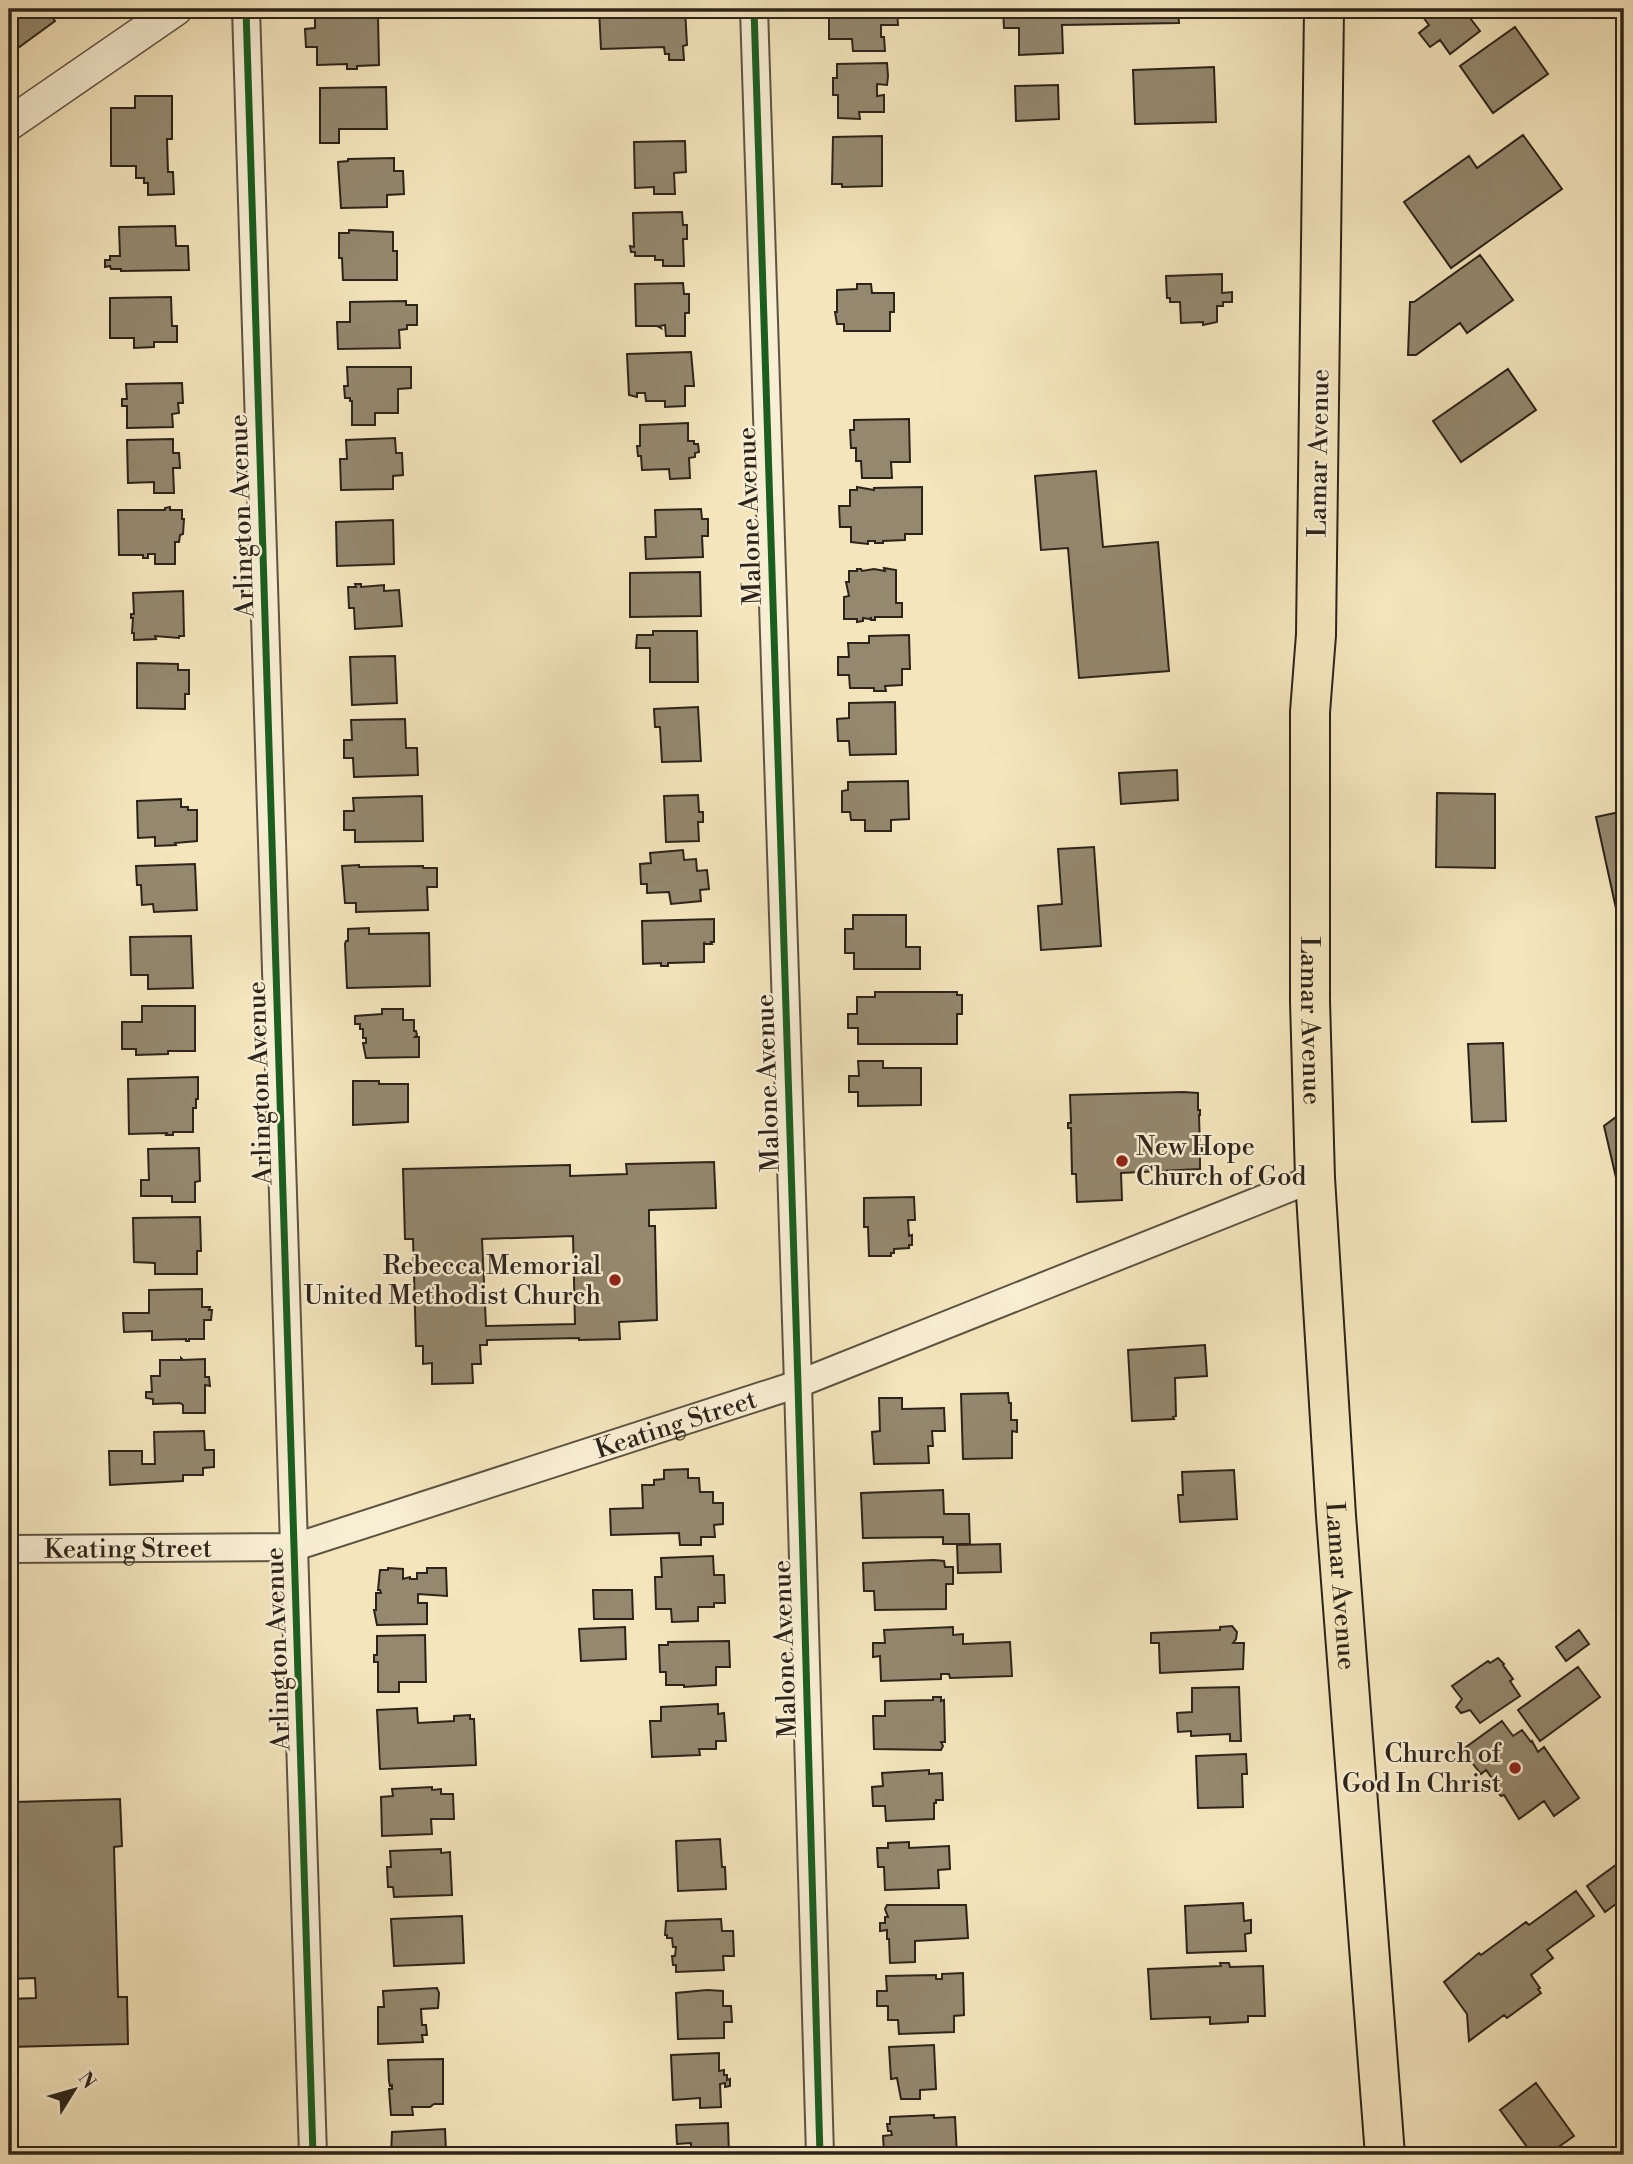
<svg xmlns="http://www.w3.org/2000/svg" width="1633" height="2164" viewBox="0 0 1633 2164" font-family="'Libre Bodoni',serif">
<rect width="100%" height="100%" fill="#f4e5bc"/>
<filter id="stains"><feTurbulence type="fractalNoise" baseFrequency=".00286" numOctaves="4"/><feColorMatrix values="0 0 0 0 .2 0 0 0 0 .09 0 0 0 0 .02 0 0 0 .5 -.17"/></filter>
<radialGradient id="worn" r=".72"><stop offset=".6" stop-color="#630" stop-opacity="0"/><stop offset="1" stop-color="#630" stop-opacity=".3"/></radialGradient>
<path fill="#94886e" stroke="#2c241a" stroke-width="2" fill-rule="evenodd" d="M9,9H46L55,21L14,51L17,55L9,61Z
M599,9H685L687,45L683,46L684,60H669V54H665L664,47L601,49Z
M829,9L897,10L898,25H881V37H884L885,51H853L852,39H829Z
M1003,9H1178L1179,23L1062,25L1063,53L1019,55V28H1004Z
M1427,9H1463L1480,31L1450,54L1440,40L1430,47L1419,33L1429,25L1420,13Z
M378,16L379,65L357,66V69H347V64L317,65V47H306L305,29L315,28V17Z
M1515,27L1548,74L1493,113L1460,66Z
M887,63L888,76L887,85L877,84V96L884,95V112H859L860,119L838,118V95H833V78H837V64Z
M1214,67L1216,122L1135,124L1133,70Z
M1058,85L1059,119L1016,121L1015,86Z
M386,87L387,129H339V143H320V88Z
M135,96H172V139H167L168,172H173L174,194L148,195V183H144V178H136V166H111V108H135Z
M1523,135L1562,189L1451,268L1404,202L1469,156L1477,168Z
M882,136V186L842,187V184H832L833,137Z
M685,141L686,172L674,173L675,194H654V187L635,188L634,142Z
M394,158V171H403L404,194L387,195V207L341,208L338,162L348,161V159Z
M682,212L683,225H687V239H683L684,266H663V260H655V256H635V252H631L630,246L634,247L633,213Z
M175,226L176,246H188L189,270L121,271V269H111L110,266L105,267V260H110V256H120L119,227Z
M349,230L393,232V251H397V280H343L342,258H339V233H349Z
M1480,255L1513,300L1467,333L1460,323L1416,355H1408L1410,302H1414Z
M1222,274V293L1232,292V302H1223V306H1217V322L1203,325V322L1181,323L1180,302H1170V298H1167L1166,276Z
M683,283L684,294H689V313H685V336H666L665,325L660,326L661,328L657,326H636L635,284Z
M857,284H871L872,293H894V312H890V331H844V324H837L835,312H837V290L857,289Z
M171,297L172,326H177V342H154V347L134,348V338H110V298Z
M406,301V305H417V325H407V329L399,330L400,348L338,349L337,322H350V302Z
M691,352L694,386H685V406L665,407V401H646L645,393H637V397L629,395L627,354Z
M347,367H411V388L398,389V413H375V425H352V401H350V398H345L344,386H348Z
M1508,369L1536,410L1461,462L1433,421Z
M182,383L183,403H178L179,413L172,414L173,427L127,428V406H122V399H127L126,384Z
M909,419L910,462H891L892,478H862L861,461H856V448H851L850,430H854V420Z
M688,423V441H694V444H698L699,452L695,453V457L689,458L690,478L670,479L669,469L642,470L641,456H638L637,446H640V425Z
M395,438L396,453H402L403,475L393,476V489L341,490L340,459H347L346,440Z
M173,439V453H179L180,468H173L174,493H154V482L128,483L127,440Z
M1096,471L1103,547L1158,542L1169,671L1079,678L1068,548L1041,550L1035,476Z
M857,487L874,490V488L922,487V534H905V540L883,541V543H875V541H868V544L851,542V527H840L839,506H850V490H857Z
M170,507V510H182V519H184L183,534L180,535L179,542H175V564H155V554H148V558H143V555H119L118,510H165V508Z
M701,509L702,519H708V536H702L703,557L646,559L645,537H656L655,510Z
M393,520L394,564L337,566L336,522Z
M884,568L896,570V603H902V617H875V620H871V618L869,619L863,618V621L857,622V619H844V597L849,596L846,582H849V571H857V569H861L862,571L874,569L885,571Z
M700,572L701,616L630,617V573Z
M355,584H361V587L384,585V591L399,590L402,626L355,629L354,608H349L348,587H356Z
M183,591L184,636H179V638L155,636L156,639L134,640V633H132L133,618H131V614H134L133,593Z
M653,631H697L698,682H650V648H636L637,635H653Z
M909,635L910,669H902V685L885,686L886,691H874V688H850L849,675H838V657H849L848,643H869V636Z
M395,656L397,703L352,705L350,657Z
M137,663L178,664V670H189V694H185V709L137,708Z
M895,702L896,754L850,755L849,741H838L837,719L849,718V703Z
M698,707L701,761L662,762L660,727H655L654,709Z
M405,719L406,748H417L418,775L354,777L353,758H344V740H352L351,720Z
M1177,770L1178,800L1121,804L1119,773Z
M908,781L909,819L891,820V831H865V820H851L850,812H842V791L848,790V782Z
M1437,793L1495,794V868L1436,867Z
M698,795L699,812H703V822H698L699,841L666,842L664,796Z
M422,796L423,841L355,842V830H344V811H354L353,798Z
M181,799V807H188V810H197V841L175,843L176,845L155,846V837L138,838L137,801Z
M1624,811V945L1596,817Z
M1094,847L1101,946L1041,950L1038,906L1062,904L1058,849Z
M683,850L684,860L696,859L697,871L707,870L709,889L700,890L701,901L671,904L669,892L647,893V884H641L640,864L651,863L650,853Z
M195,864L197,910L154,912L153,904L142,905L141,885H137L136,866Z
M359,865V867L423,866V868H437V887H427L428,910L356,912V903H345L342,866Z
M853,915H906V947H920V969H854V953H845V929H853Z
M714,919V942H711L712,944H705L704,942V962L668,963V966H661V963L643,964L642,921Z
M369,928V934L429,933L430,986L347,988L345,944L346,941H348V929Z
M191,936L193,988L148,989V975H131L130,937Z
M875,992H957V995H962V1014H957V1044H858V1028H848V1014H857V997H875Z
M142,1006H195V1051H168V1054L136,1055V1049H122V1022H142Z
M382,1009H403V1020H414V1031H416L417,1035L415,1037H419V1057L366,1058L363,1043H366V1038H363V1029H360V1024H355V1016L382,1014Z
M1503,1043L1506,1121L1472,1122L1468,1044Z
M858,1061H883V1068H921V1105L858,1106V1092H849V1076H859Z
M198,1077V1099H196V1108H193V1132H173V1135H166L167,1133L129,1134L128,1079Z
M353,1081H379V1084H408V1122L353,1125Z
M1183,1092L1198,1093V1110H1200V1115H1199L1200,1148L1202,1147V1152H1200V1169L1121,1173L1122,1200L1077,1202L1076,1174H1072L1071,1128H1068V1123H1071L1070,1095Z
M1624,1111V1212L1604,1126Z
M199,1148L200,1181L195,1182V1202H172V1196H141V1180H149L148,1149Z
M714,1162L716,1208L649,1210V1226H655L657,1320L619,1322L620,1339L579,1340V1338L487,1340V1345H480L481,1364H472L473,1383L432,1384V1363L423,1364V1346H416L413,1239H405L403,1169L570,1165V1176L627,1174L626,1164ZM573,1236L575,1324L486,1326L482,1239Z
M914,1197L915,1220H908L909,1236L912,1235V1245H909V1248L894,1249V1253H891V1256H869L868,1227H864V1198Z
M200,1217L201,1251H197V1274H155V1263L134,1262L133,1218Z
M202,1289V1307H210L209,1310H212L211,1320H204V1339H189V1341H186V1339L152,1340V1331L124,1332L123,1313H149V1290Z
M1205,1345L1207,1376L1175,1378L1176,1416L1173,1417L1174,1419L1132,1421L1128,1350Z
M181,1358L183,1360L205,1359V1377H209L210,1386L205,1385V1413H183V1405L180,1403L153,1404V1399L146,1398V1392H152L151,1376H160V1360H181Z
M1008,1393L1009,1403H1011V1420H1017V1432L1012,1431V1458L963,1459L961,1394Z
M879,1398H902V1409L944,1408L945,1431H932L933,1446H928L929,1463L874,1464L872,1432L880,1431Z
M204,1431L205,1450H214V1467L203,1468V1475H183V1481L110,1485L109,1451H142V1464H155L154,1432Z
M688,1469V1478H699L700,1492H713V1503H723V1524L714,1525L715,1537H701V1545H680L679,1533L611,1535L610,1509L643,1508L642,1485H654V1480L664,1479V1470Z
M1234,1470L1237,1519L1180,1522L1178,1495H1183L1182,1472Z
M943,1490L944,1514H969L970,1544H943V1537L863,1538L861,1493Z
M1000,1544L1001,1572L958,1573L957,1545Z
M713,1556L714,1575H724L725,1603H714V1607H698V1621L672,1622L671,1609H656L655,1577H662L661,1558Z
M934,1560L944,1561L945,1567H953V1584H946V1609L875,1610L874,1591H864L863,1563Z
M388,1568L403,1569V1579L410,1577V1579H417V1573H427V1568H446L447,1596L418,1594V1603H427V1624L377,1625L374,1610H376V1593H381L380,1590H378L380,1570H388Z
M593,1590H632L633,1619H594Z
M1232,1626L1237,1632L1236,1639L1233,1643H1244L1243,1669L1160,1673L1159,1643H1151V1633L1220,1630V1627Z
M625,1627L626,1659L581,1661L579,1629Z
M953,1627V1635L963,1634V1644L1010,1642L1012,1676L950,1678L949,1674H941V1679L881,1681L880,1656L873,1657V1643H885L884,1630Z
M1579,1630L1589,1644L1566,1661L1556,1647Z
M425,1635L426,1682H399V1692H378V1662H374V1655H377V1636Z
M729,1641L730,1667H716V1685L684,1687V1685H666V1672H660L659,1645H668V1642Z
M1498,1658L1504,1664L1503,1665L1513,1679L1510,1681L1520,1696L1480,1723L1470,1710L1461,1713L1456,1707L1462,1699L1452,1686L1488,1661L1490,1663Z
M1578,1667L1600,1697L1540,1741L1518,1710Z
M9,1678H10L14,1802L120,1799L122,1846L114,1847L118,1997H127L128,2044L9,2047V1999L36,1998L35,1978L9,1979Z
M1239,1687L1241,1741H1230V1734L1191,1736V1731L1178,1732L1177,1713L1192,1712V1688Z
M933,1697H941V1701L944,1700L945,1742H941L943,1746L941,1750L874,1749L873,1716H885V1701L933,1700Z
M718,1704V1714L724,1713L726,1741H716V1749H699L700,1755L652,1757L650,1721H661V1707Z
M417,1708L418,1723L454,1721V1716L470,1715V1719H474L476,1765L380,1769L377,1710Z
M1502,1721L1513,1736L1522,1730L1531,1742L1532,1741L1538,1752L1544,1747L1579,1798L1554,1816L1544,1801L1519,1819L1504,1795L1501,1796L1497,1791L1500,1789L1486,1770L1481,1774L1462,1750Z
M1246,1754L1247,1774H1242L1243,1807L1198,1808L1196,1756Z
M929,1770V1774L942,1773L943,1800H936V1803H934V1819L886,1821L885,1806H873L872,1787L883,1786L882,1773Z
M432,1787V1790L441,1789V1794H453L454,1819H431L432,1834L382,1836L381,1797L393,1796L392,1789Z
M720,1839L722,1867H725L726,1889L678,1891L676,1841Z
M909,1842V1848L949,1846L950,1869L938,1870L939,1888L885,1890L884,1867H878L877,1848H888V1843Z
M441,1849V1853L450,1852L452,1895L394,1897L393,1887H388L387,1867H391L390,1851Z
M1624,1859V1898L1605,1912L1587,1886Z
M1576,1891L1594,1916L1547,1950L1553,1958L1531,1975L1540,1988L1538,1989L1541,1993L1507,2018L1504,2015L1469,2041L1467,2014L1444,1982L1479,1953L1481,1955L1526,1922L1529,1925Z
M1243,1903L1244,1921L1251,1920V1933L1245,1934L1246,1951L1187,1953L1185,1906Z
M887,1905H966L968,1938L915,1941V1962L890,1963L889,1939H887V1930L880,1931V1923H885V1917H888L885,1909Z
M462,1916L464,1963L394,1966L391,1919Z
M721,1919L722,1931H733L734,1956H723L724,1970L676,1972V1965H673L672,1956H675L676,1947H673L672,1938H667V1935H665L666,1921Z
M1220,1963H1229L1230,1967L1263,1966L1265,2016H1248V2022L1210,2024V2017L1151,2019L1148,1969L1221,1966Z
M963,1973L964,2015L954,2016V2032L899,2034L898,2020H888V2006H877V1991H887L886,1976L936,1975V1979H942V1974Z
M437,1988L439,1993L438,2008L421,2009L422,2025H426L427,2035H422L423,2042L378,2044V2007H384L383,1991Z
M707,1990L723,1991V2006H731L732,2022H724V2038L678,2039L676,1993Z
M934,2045L936,2089L920,2090V2099H901L897,2078L891,2079L889,2047Z
M719,2053V2071L724,2070V2075H727V2080L730,2079V2086L725,2087V2083L720,2084L721,2107L700,2108V2098L673,2100L671,2055Z
M443,2059V2104H434L430,2107H412L413,2115H391L389,2089H392V2085L390,2086L389,2081L388,2060Z
M1536,2083L1574,2136L1547,2155H1533L1500,2110Z
M934,2115V2118L955,2117L957,2155H897L896,2152H884L883,2136L892,2135L891,2131H888L887,2124H890V2117Z
M728,2123L729,2155H691V2143L677,2144L676,2125Z
M445,2129L446,2151H431V2155H391L392,2132Z"/>
<g fill="none" stroke-linecap="round" stroke-linejoin="round">
<defs>
<g id="minor">
<path d="M246,9L313,2155"/>
<path d="M754,9L798,1384L820,2155"/>
<path id="s1" d="M9,1549L295,1547L798,1384L1315,1178"/>
</g>
<path id="tertiary" d="M9,124L176,9"/>
<g id="primary">
<path id="s2" d="M1324,9L1316,635L1310,712V1001L1315,1178L1336,1516L1385,2155"/>
</g>
</defs>
<use href="#minor" stroke="#5e5442" stroke-width="30"/>
<use href="#tertiary" stroke="#5e5442" stroke-width="35"/>
<use href="#primary" stroke="#2c241a" stroke-width="42"/>
<use href="#minor" stroke="#f8eed3" stroke-width="26"/>
<use href="#tertiary" stroke="#f8eed3" stroke-width="32"/>
<use href="#primary" stroke="#f4e5bc" stroke-width="38"/>
<defs>
<path id="cycleway" d="M246,9L313,2155
M754,9L798,1384L820,2155"/>
</defs>
<use href="#cycleway" stroke="#f8eed3" stroke-width="11"/>
<use href="#cycleway" stroke="#1b5e20" stroke-width="7"/>
</g>
<g fill="#8f2418" stroke="#f8eed3" stroke-width="2.5">
<circle cx="1122" cy="1161" r="7"/>
<circle cx="615" cy="1280" r="7"/>
<circle cx="1515" cy="1768" r="7"/>
</g>
<g text-anchor="middle" stroke-width="5" stroke-linejoin="round" paint-order="stroke">
<g font-size="26" fill="#2c241a" stroke="#f8eed3">
<text transform="translate(1318 453) rotate(-89)" y="9">Lamar Avenue</text>
<text transform="translate(241 516) rotate(-92)" y="9">Arlington Avenue</text>
<text transform="translate(749 516) rotate(-92)" y="9">Malone Avenue</text>
<text dy="9" stroke="none"><textPath href="#s2" startOffset="1012">Lamar Avenue</textPath></text>
<text transform="translate(259 1083) rotate(-92)" y="9">Arlington Avenue</text>
<text transform="translate(767 1083) rotate(-92)" y="9">Malone Avenue</text>
<text dy="9" stroke="none"><textPath href="#s1" startOffset="686">Keating Street</textPath></text>
<text dy="9" stroke="none"><textPath href="#s1" startOffset="119">Keating Street</textPath></text>
<text dy="9" stroke="none"><textPath href="#s2" startOffset="1578">Lamar Avenue</textPath></text>
<text transform="translate(277 1649) rotate(-92)" y="9">Arlington Avenue</text>
<text transform="translate(784 1649) rotate(-92)" y="9">Malone Avenue</text>
</g>
<g font-size="26" fill="#2c241a" stroke="#f8eed3" text-anchor="end">
<text x="1136" y="1155" text-anchor="start">New Hope<tspan x="1136" dy="30">Church of God</tspan></text>
<text x="601" y="1274">Rebecca Memorial<tspan x="601" dy="30">United Methodist Church</tspan></text>
<text x="1501" y="1762">Church of<tspan x="1501" dy="30">God In Christ</tspan></text>
</g>
</g>
<rect width="1633" height="2164" fill="none" stroke="#f4e5bc" stroke-width="35"/>
<rect x="10" y="10" width="1612" height="2143" fill="none" stroke="#2c241a" stroke-width="3.5"/>
<rect x="18" y="18" width="1598" height="2129" fill="none" stroke="#2c241a" stroke-width="2"/>
<g transform="translate(74 2090) rotate(53)" stroke="#f8eed3" stroke-width="5" paint-order="stroke">
<path d="M0-5L12 26L0 18L-12 26Z" fill="#2c241a"/>
<text y="-10" font-size="19" font-weight="bold" text-anchor="middle" fill="#2c241a">N</text>
</g>
<rect width="100%" height="100%" filter="url(#stains)"/>
<rect width="100%" height="100%" fill="url(#worn)"/>
</svg>
